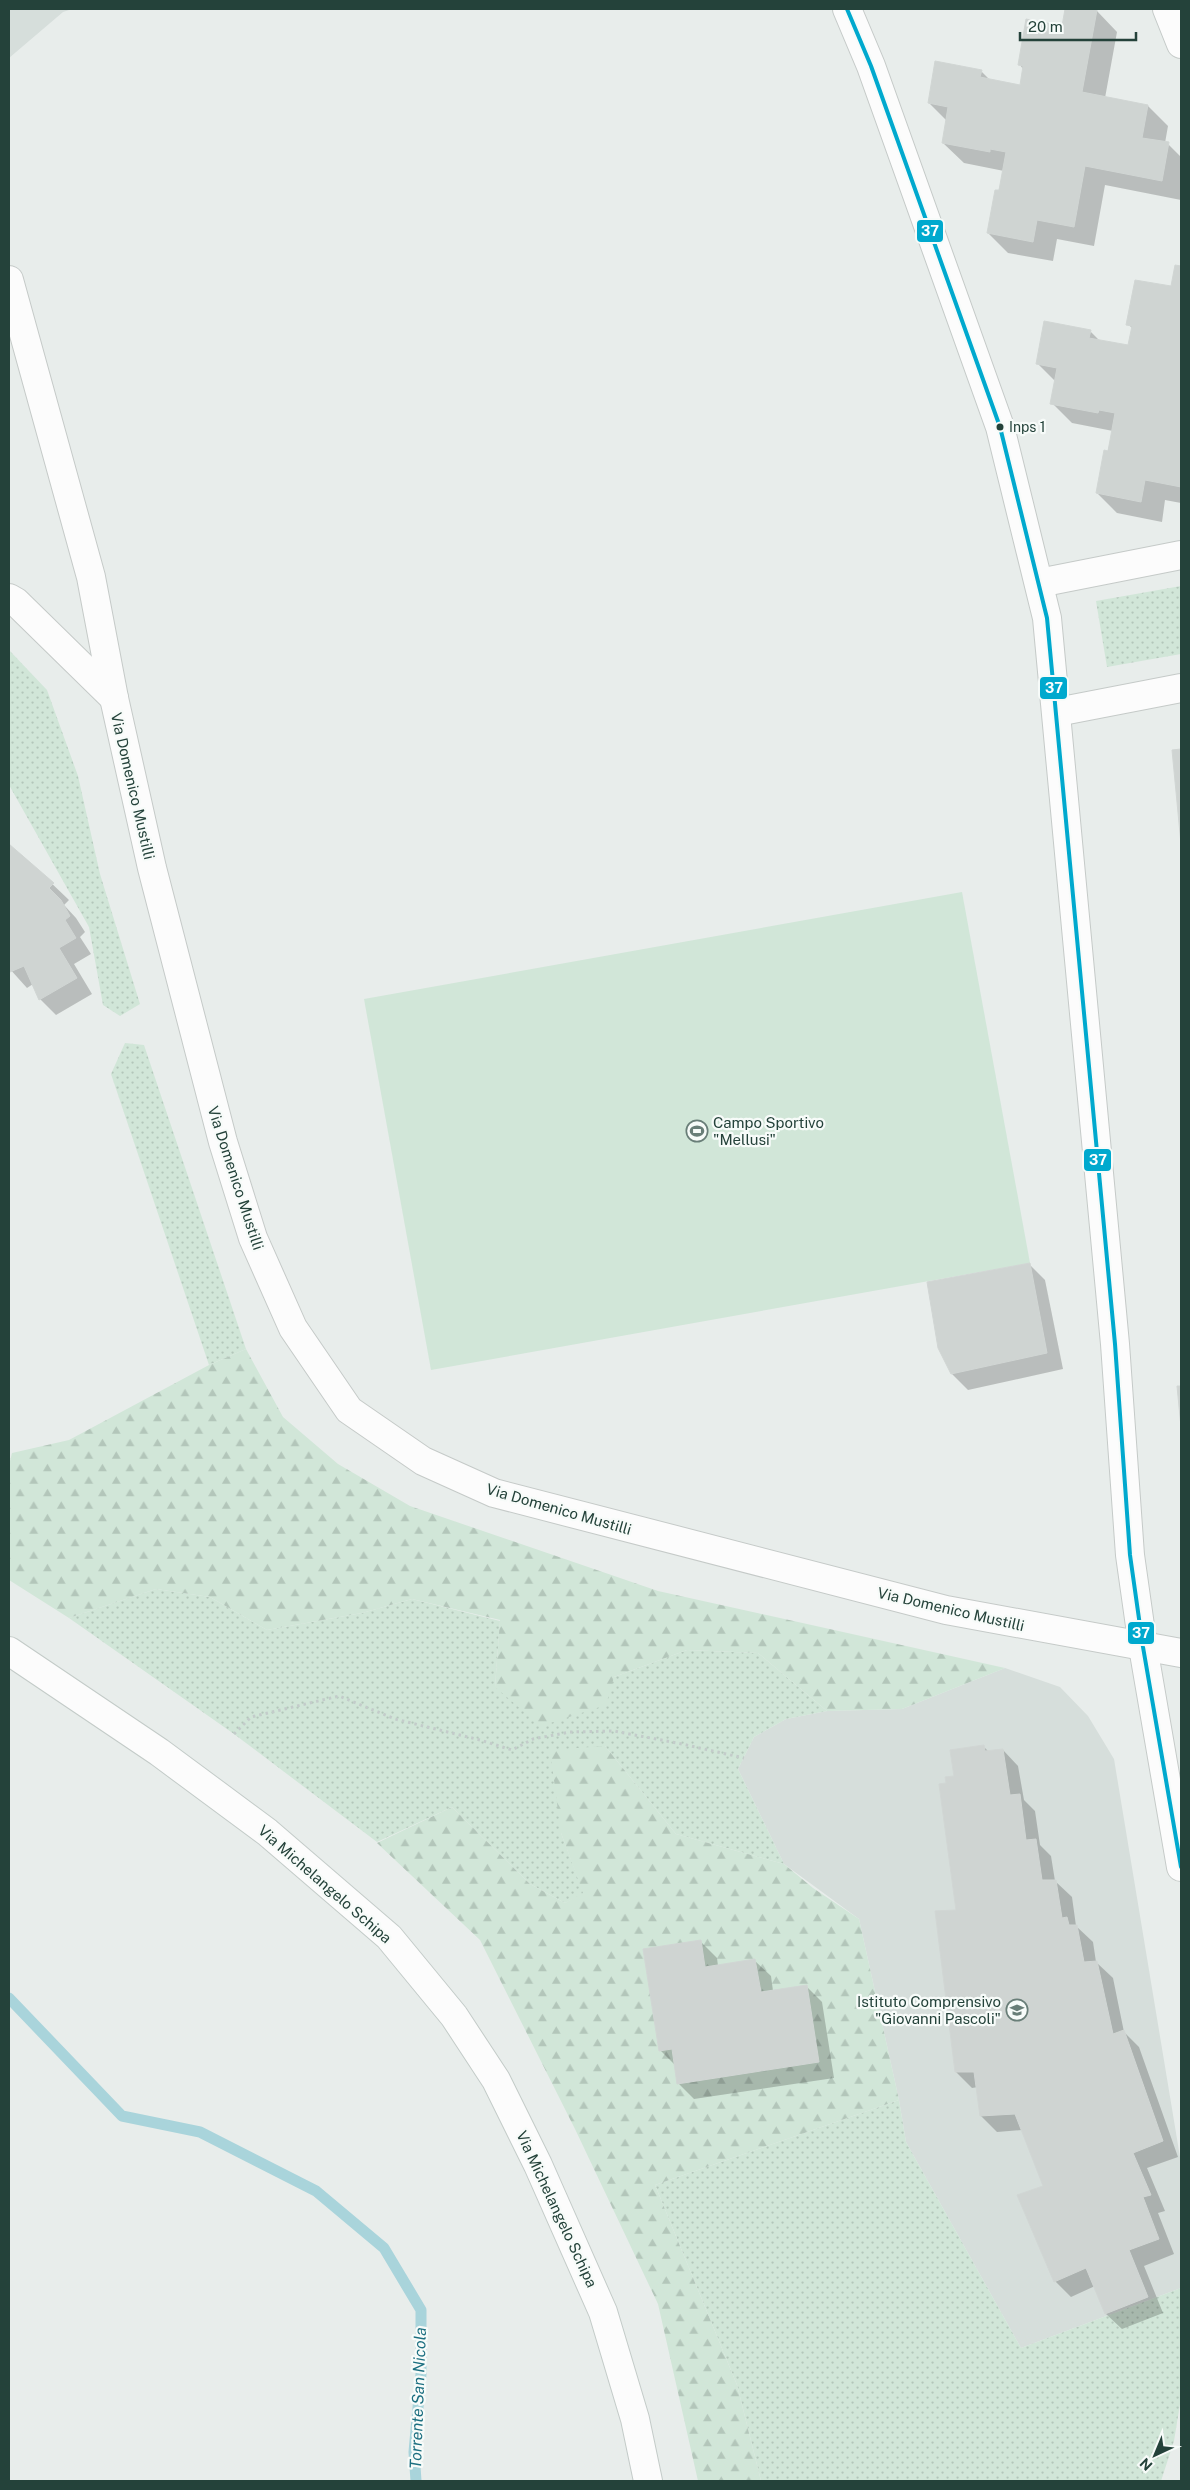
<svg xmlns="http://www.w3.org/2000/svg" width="1190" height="2490" font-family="'Public Sans',sans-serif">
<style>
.built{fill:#d6dedb}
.green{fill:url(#green-dots)}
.forest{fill:url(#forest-firs)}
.pitch{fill:#d1e6d8}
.shadow{fill:#0003}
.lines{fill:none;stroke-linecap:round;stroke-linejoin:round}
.stream{stroke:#a9d4db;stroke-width:11}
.building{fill:#cfd4d2;stroke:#d1d6d4}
.minor-casing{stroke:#c5cac8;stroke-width:30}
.secondary-casing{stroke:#c3cbc8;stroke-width:30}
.path{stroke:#c3ccca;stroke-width:3;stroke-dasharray:2.5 4;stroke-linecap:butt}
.minor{stroke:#fcfcfc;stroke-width:28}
.secondary{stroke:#fcfcfc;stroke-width:28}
.bus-1-casing{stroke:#f7fbf9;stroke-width:8}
.bus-1{stroke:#00a9ce;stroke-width:4}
.bus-dot{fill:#24423a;stroke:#f7fbf9;stroke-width:2}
.labels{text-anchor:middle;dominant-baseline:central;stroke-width:4.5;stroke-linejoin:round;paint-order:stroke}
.bus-label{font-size:14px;fill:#24423a;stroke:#f7fbf9;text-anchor:start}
.street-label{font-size:15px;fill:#24423a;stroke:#f7fbf9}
.poi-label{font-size:15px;fill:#24423a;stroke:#f7fbf9;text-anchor:start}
.water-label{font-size:16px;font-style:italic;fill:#1c6f80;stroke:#f7fbf9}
.line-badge{stroke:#f7fbf9;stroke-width:2}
.badge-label{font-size:14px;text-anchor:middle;font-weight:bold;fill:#fff}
</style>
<defs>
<pattern id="green-dots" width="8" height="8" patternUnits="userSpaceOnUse" patternTransform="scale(1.25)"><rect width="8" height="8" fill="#d1e6d8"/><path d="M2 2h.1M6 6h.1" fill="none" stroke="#b3c6ba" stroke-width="1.8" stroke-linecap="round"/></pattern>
<pattern id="forest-firs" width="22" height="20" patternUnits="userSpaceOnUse" patternTransform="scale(1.25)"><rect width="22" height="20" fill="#d1e6d8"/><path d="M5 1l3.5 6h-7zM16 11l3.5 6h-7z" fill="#b3c6ba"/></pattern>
</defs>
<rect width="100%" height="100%" fill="#e8edeb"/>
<g class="built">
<polygon points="9,9 72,9 63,12 9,58"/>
<polygon points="1005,1668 1060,1687 1088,1716 1114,1759 1181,2163 1181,2288 1021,2348 906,2142 899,2100 859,1919 784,1864 738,1769 754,1737 786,1719 827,1711 902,1709"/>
</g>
<g class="green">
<polygon points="1181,586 1181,654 1107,667 1096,601"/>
<polygon points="9,650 47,690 78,776 100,874 140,1004 120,1016 103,1005 89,927 9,785"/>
<polygon points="125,1043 144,1045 246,1349 209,1365 111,1074"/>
<polygon points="156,1589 210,1597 267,1630 362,1613 412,1599 500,1621 495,1687 614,1677 687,1650 758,1653 827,1711 786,1719 754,1737 738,1769 784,1864 676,1834 605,1746 561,1833 584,1894 565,1903 530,1884 452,1807 377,1842 234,1734 69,1618"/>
<polygon points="899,2100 906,2142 1021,2348 1181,2288 1181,2398 1174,2441 1161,2481 761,2481 737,2385 655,2185"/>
</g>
<g class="forest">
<polygon points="246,1349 283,1417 338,1464 410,1506 658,1591 1005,1668 902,1709 827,1711 758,1653 687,1650 614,1677 606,1705 541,1726 495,1687 500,1620 412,1599 362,1613 267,1630 210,1597 156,1589 69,1618 9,1580 9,1465 12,1453 69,1440 209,1365"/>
<polygon points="605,1746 676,1834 784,1864 813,1888 859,1919 899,2100 655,2185 737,2385 761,2481 698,2481 658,2304 575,2129 480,1940 377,1843 452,1807 530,1884 565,1903 583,1893 561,1833 550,1750"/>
</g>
<polygon class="pitch" points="962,892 1030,1263 431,1370 364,999"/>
<g class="shadow">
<polygon points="1067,9 1097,11 1117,32 1105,98 1148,106 1168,126 1165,143 1168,144 1181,157 1181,200 1105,185 1094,246 1057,239 1053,261 1008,253 988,233 1004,171 964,163 943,143 947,121 929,103 981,71 991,81 1021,87 1024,70 1019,64 1063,27"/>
<polygon points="1176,266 1181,267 1181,503 1165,500 1162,522 1117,513 1097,493 1113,431 1072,423 1052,403 1056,382 1037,363 1090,331 1101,342 1129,347 1133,329 1128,324 1172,288"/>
<polygon points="1181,750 1181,831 1173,751"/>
<polygon points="9,846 24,857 69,900 64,905 76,918 85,932 80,937 91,954 74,964 92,994 56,1015 40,999 33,984 27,988 9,968"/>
<polygon points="1029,1264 1045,1280 1063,1369 968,1390 952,1374"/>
<polygon points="983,1746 989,1752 1003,1750 1018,1766 1024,1800 1035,1811 1040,1845 1051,1856 1055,1881 1072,1897 1076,1926 1093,1942 1096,1962 1113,1978 1124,2032 1139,2047 1178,2157 1147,2168 1165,2211 1158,2213 1174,2254 1144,2266 1163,2313 1122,2329 1106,2314 1095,2286 1071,2297 1055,2281 1044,2187 1022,2130 997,2132 981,2116 978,2087 972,2088 956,2072 957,1911 948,1784"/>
<polygon points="701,1942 717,1958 718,1966 755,1961 771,1976 773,1991 806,1986 822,2002 834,2078 694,2099 678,2083 676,2066 660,2050"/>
</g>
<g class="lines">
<polyline class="stream" points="9,1998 122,2116 200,2132 316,2191 384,2248 421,2310 421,2374 414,2452 416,2481"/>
</g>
<g class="building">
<polygon points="1065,9 1097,10 1082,92 1148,105 1142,138 1169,142 1162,181 1085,166 1074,227 1037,220 1033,242 987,233 995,190 999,190 1006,152 990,149 990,152 942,143 948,107 928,103 935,61 982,70 980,77 1020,85 1023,66 1018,65 1026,19 1062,26"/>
<polygon points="1175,265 1181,266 1181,487 1145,480 1141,502 1096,493 1104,450 1108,451 1115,413 1099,410 1098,413 1050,404 1057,368 1036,364 1044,321 1091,330 1089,338 1128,345 1132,326 1126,325 1135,280 1171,286"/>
<polygon points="1181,749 1181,844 1172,750"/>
<polygon points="9,844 54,883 49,888 61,900 70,916 65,920 76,938 59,948 77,978 39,1000 24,966 10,972 9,970"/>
<polygon points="1030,1263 1047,1353 951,1374 938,1348 927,1282"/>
<polygon points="1177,1386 1181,1386 1181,1427"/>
<polygon points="984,1745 985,1751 1003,1749 1010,1795 1020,1794 1026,1840 1036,1839 1042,1880 1056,1880 1062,1918 1067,1917 1069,1925 1077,1925 1084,1962 1097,1961 1113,2034 1124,2030 1163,2141 1133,2153 1151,2195 1143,2197 1159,2239 1129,2250 1148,2297 1105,2314 1086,2268 1054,2282 1017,2195 1043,2186 1015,2114 980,2116 974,2072 955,2072 935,1911 956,1910 939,1784 946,1783 945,1777 954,1776 950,1750"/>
<polygon points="701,1940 705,1967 755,1959 761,1992 807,1985 819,2062 677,2084 672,2049 659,2051 643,1949"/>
</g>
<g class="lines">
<g class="minor-casing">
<g id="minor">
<polyline points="847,9 871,66 1000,427 1047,618 1115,1344 1130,1555 1143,1647 1181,1867"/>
<polyline points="1167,9 1181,44"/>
<polyline points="9,280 91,577 114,698 152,868 223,1142 253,1238 293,1328 349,1410 423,1461 494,1493 946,1610 1181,1653"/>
<polyline points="1039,583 1181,555"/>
<polyline points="9,598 16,602 114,698"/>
<polyline points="1057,712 1181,688"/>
</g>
</g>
<g class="secondary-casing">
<polyline id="secondary" points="9,1651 159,1752 267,1832 389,1937 454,2016 496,2080 538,2165 603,2312 635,2419 648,2481"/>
</g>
<polyline class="path" points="234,1734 251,1717 339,1696 395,1719 480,1740 512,1750 533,1739 570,1732 614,1731 682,1744 744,1758"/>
<use href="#minor" class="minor"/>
<use href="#secondary" class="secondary"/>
<g class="bus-1-casing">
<polyline id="bus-1" points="847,9 871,66 1000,427 1047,618 1115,1344 1130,1555 1143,1647 1181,1867"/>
</g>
<use href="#bus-1" class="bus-1"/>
</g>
<defs>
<g id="stadium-ring" transform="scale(1.125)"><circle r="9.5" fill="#f7fbf9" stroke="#697e78" stroke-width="1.5"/><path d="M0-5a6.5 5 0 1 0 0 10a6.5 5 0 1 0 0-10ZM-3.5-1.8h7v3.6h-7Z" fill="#697e78"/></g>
<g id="school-ring" transform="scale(1.125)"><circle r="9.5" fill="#f7fbf9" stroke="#697e78" stroke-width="1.5"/><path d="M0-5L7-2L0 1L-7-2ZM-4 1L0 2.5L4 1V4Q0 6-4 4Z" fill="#697e78"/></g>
</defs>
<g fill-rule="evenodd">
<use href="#stadium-ring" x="697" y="1131"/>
<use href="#school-ring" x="1017" y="2010"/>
</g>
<circle class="bus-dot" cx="1000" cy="427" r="4.5"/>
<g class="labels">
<g class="bus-label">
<text x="1009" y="427">Inps 1</text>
</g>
<g class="street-label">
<text transform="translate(133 786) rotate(77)">Via Domenico Mustilli</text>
<text transform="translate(236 1178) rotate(72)">Via Domenico Mustilli</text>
<text transform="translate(559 1509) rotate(16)">Via Domenico Mustilli</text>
<text transform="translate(951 1609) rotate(13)">Via Domenico Mustilli</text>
<text transform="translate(325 1884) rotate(41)">Via Michelangelo Schipa</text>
<text transform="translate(557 2209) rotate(65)">Via Michelangelo Schipa</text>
</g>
<g class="poi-label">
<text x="713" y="1122">Campo Sportivo<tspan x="713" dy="17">"Mellusi"</tspan></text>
<text x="1001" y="2001" text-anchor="end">Istituto Comprensivo<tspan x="1001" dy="17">"Giovanni Pascoli"</tspan></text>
</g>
<g class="water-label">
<text transform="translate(418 2398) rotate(-88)">Torrente San Nicola</text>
</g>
</g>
<g class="line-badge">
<rect x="916" y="219" width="28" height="24" rx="5" fill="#00a9ce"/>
<rect x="1039" y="676" width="29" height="24" rx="5" fill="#00a9ce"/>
<rect x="1083" y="1148" width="29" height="24" rx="5" fill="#00a9ce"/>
<rect x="1127" y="1621" width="28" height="24" rx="5" fill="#00a9ce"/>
</g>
<g class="badge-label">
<text x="930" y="236">37</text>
<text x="1054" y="693">37</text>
<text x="1098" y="1165">37</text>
<text x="1141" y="1638">37</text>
</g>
<rect width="1190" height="2490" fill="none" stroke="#24423a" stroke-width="20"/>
<g transform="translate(1155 2455) rotate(224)" stroke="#f7fbf9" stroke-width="4" paint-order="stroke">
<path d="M0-4L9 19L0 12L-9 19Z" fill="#24423a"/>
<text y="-8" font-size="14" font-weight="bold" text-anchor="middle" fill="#24423a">N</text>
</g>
<path d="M1020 32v8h116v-8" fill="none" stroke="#24423a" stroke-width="2.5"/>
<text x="1028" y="32" font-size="15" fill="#24423a" stroke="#f7fbf9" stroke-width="4" paint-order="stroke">20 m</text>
</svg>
